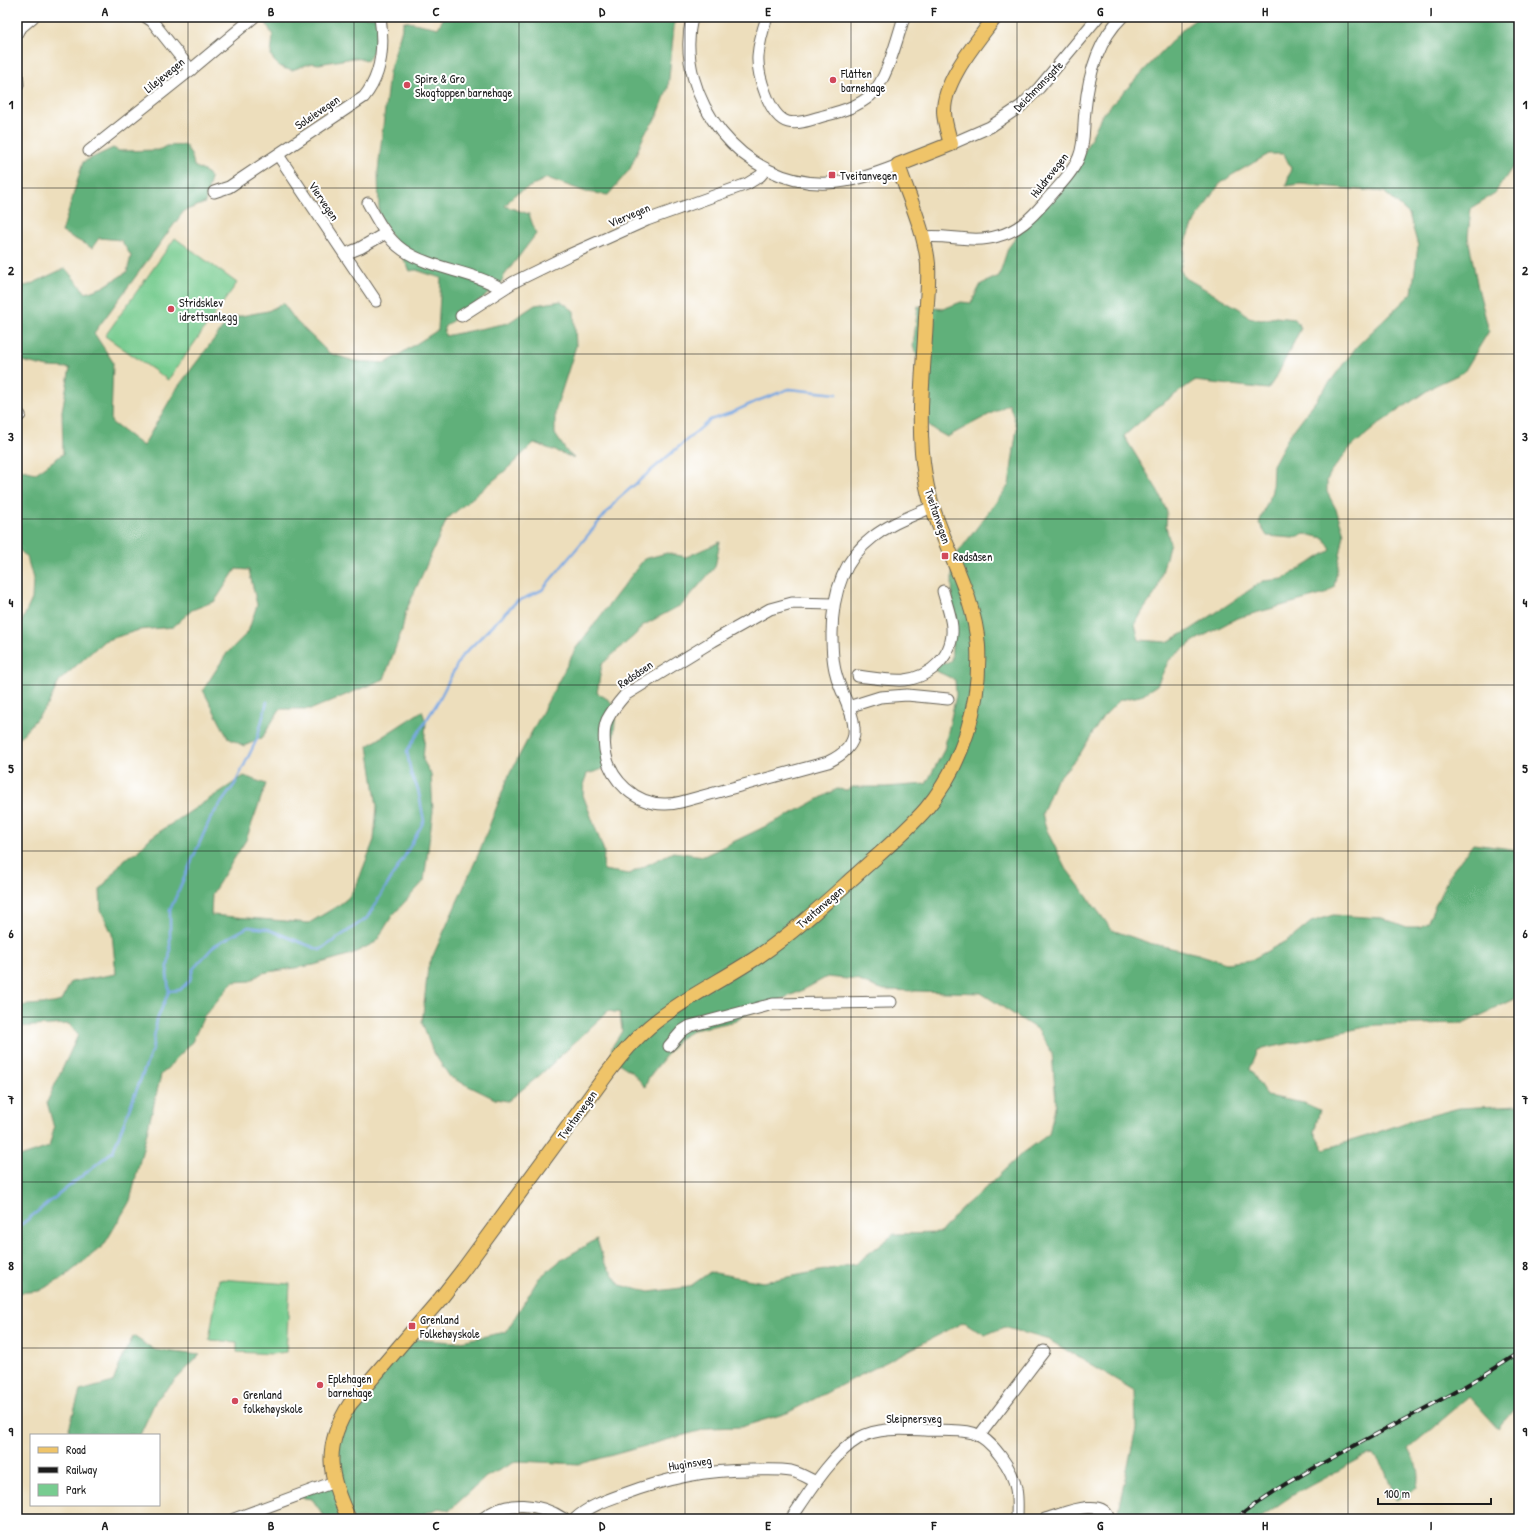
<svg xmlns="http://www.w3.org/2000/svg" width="1536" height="1536" font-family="'Patrick Hand',sans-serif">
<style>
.green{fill:#77cc90;stroke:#4a7456}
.forest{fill:#61b07a;stroke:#3e664b;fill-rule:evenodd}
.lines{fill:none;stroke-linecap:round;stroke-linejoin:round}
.stream{stroke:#78a7e2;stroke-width:2.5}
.minor-casing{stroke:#656054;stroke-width:13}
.major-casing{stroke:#656054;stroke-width:16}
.minor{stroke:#fff;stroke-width:11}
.major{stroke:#efc469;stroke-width:14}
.rail-casing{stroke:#1c1c1c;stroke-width:4}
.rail{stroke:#fff;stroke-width:2.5;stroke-dasharray:8;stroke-linecap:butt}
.grid{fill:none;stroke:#1c1c1c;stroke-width:1;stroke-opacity:0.55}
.poi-dot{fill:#d1495b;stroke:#fff;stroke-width:1.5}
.labels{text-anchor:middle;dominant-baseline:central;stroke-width:4;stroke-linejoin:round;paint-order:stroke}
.poi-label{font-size:12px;fill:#1c1c1c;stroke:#fff;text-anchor:start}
.street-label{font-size:12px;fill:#1c1c1c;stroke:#fff}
.neatline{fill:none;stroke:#1c1c1c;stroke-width:1.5}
.grid-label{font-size:13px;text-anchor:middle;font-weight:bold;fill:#1c1c1c}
</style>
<rect width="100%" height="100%" fill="#fff"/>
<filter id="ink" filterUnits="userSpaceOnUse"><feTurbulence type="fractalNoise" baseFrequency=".025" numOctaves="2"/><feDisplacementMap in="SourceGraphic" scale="8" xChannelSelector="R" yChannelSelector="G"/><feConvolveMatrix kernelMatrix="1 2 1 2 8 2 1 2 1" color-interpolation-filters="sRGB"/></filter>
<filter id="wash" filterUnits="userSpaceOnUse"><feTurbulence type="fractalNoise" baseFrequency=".012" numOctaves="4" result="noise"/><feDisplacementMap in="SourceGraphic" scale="16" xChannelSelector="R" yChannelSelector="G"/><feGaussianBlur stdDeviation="0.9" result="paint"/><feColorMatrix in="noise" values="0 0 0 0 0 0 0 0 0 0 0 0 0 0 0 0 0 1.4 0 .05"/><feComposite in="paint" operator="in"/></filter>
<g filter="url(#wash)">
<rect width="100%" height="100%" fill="#eddebc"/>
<g class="green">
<polygon points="175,238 237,283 168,380 105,336"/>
<polygon points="219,1279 290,1284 286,1352 272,1354 237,1352 237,1342 209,1340"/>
</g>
<g class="forest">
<polygon points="263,17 379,17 381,44 371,54 368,60 353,58 319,64 312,63 292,70 286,69 279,66 274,61 271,55 273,36"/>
<path d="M444,17H675L668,88L657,117L645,133L630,169L608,195L586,192L547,178L514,195L505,206L529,214L536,234L504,276L500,285L444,327L445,336L508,323L535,305L561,301L574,311L576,346L555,412V434L567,452L574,458L534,443L506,470L447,519L406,611L402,630L384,679L312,709H280L262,738L244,746L228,738L203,690L227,653L248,632L257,605L249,570L236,569L215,601L192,610L173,627L139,630L104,641L59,681L48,705L17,741V632L32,599L33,579L27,557L17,548V469L36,473L63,454L62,411L70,368L48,367L17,360V287L29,285L65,268L86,293L103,287L127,272L131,256L121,240L99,238L92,248L62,232L83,162L113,148L119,151L159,150L166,146L185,145C190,152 193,157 194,166L206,172L211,178L205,203L184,211L94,333L113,362L111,422L143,446L177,388L230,318L268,311L283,303L296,321L329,353L354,361L386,363L438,330L441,278L416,270L410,271L379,214L378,171L389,73L404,21L438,28Z"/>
<path d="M1199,17H1519V163L1514,165L1495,193L1471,208L1468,237L1478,288L1489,331L1464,372L1434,386L1380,423L1350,448L1331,472L1327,480V492L1336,509L1344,534L1334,587L1325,594L1237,618L1194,641L1169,660L1157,685L1140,696L1120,700L1102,718L1080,754L1055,782L1042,814L1047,831L1065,867L1112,930L1149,943L1198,954L1226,963L1251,960L1293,937L1311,922L1333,915L1382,918L1407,927H1420L1427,923L1450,874L1473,844L1519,850V997L1465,1023L1375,1025L1258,1050L1250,1069L1267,1096L1304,1103L1320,1110L1314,1132L1324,1149L1367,1136L1410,1121L1459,1108L1519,1105V1403L1498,1429L1469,1397L1409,1448C1416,1461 1420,1473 1417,1487L1396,1500L1385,1470L1374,1454L1365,1456L1293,1495L1258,1519H1116L1136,1429L1135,1391L1049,1340L1004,1327L985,1335L964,1322L787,1413L741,1427L710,1428L580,1464L517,1461L486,1477L450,1510L439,1508L411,1519H326L312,1499L297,1497L335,1485L333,1452L347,1411L408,1339L456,1342L506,1332L539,1278L561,1260L597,1239L604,1262L620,1285L649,1292L689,1287L710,1272L763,1282L855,1264L894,1234L940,1233L961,1209L989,1185L1019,1156L1049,1134L1056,1102L1052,1053L1038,1030L981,993L884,990L857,980L827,977L801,991L745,1015L736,1021L694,1030L679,1039L649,1077L645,1087L632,1072L611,1058L612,1047L622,1031L620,1013L608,1011L539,1076L508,1101L495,1099L450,1077L433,1052L422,1023L428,967L478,855L509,775L576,648L644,559L667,553L686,557L720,542L715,567L683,604L642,626L636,634L602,664L597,693C606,698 613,701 616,711L612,755C608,770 600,770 587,774L584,782L583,795L604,851L603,870L629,874L673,852L704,856L795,812L837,789L847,790L852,787H886L926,784L944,750L956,695L955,680L930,668L951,661L953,632L952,574L957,554L1009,485L1017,427L1009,404L947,437L929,427L926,407L928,384L913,346L918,306L943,309L961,302L971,303L981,284L999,276L1008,248L1044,200L1075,171L1102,115L1185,27ZM1269,154H1284L1291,168L1286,186L1300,184L1384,192L1409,214L1418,246L1412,293L1357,346L1289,436L1273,465L1272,491L1259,523L1267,536L1293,538L1305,534L1324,538L1331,550L1283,579L1263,581L1190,630L1167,642L1139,640L1135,625L1142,612L1157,591L1170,543L1166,526L1167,512L1158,491L1124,436L1155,409L1194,381L1268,389L1278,374L1301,328L1295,319L1276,317L1261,320L1249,317L1240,309L1217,296L1184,277L1180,269L1187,239L1195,221L1213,193L1220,184L1232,175Z"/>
<polygon points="422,711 426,722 423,760 431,774 433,811 424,881 392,916 376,942 352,954 314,965 262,973 250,981 233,982 204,1016 192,1042 161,1075 130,1201 104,1245 63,1278 39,1291 17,1293 17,1158 49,1147 54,1128 47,1102 78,1035 69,1024 17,1027 17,1006 54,1003 61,1001 71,982 116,974 112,934 101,910 100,890 124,859 136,853 150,838 244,776 266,784 246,840 212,894 211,915 309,923 339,905 348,898 357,884 374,840 377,806 368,746"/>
<polygon points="133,1336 155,1350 200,1355 156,1400 140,1435 67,1435 80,1391 113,1382 123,1356"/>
</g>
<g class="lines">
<g class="stream">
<polyline points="169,991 180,990 190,980 193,969 215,945 248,927 267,929 320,950 367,918 403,859 424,821 418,789 411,774 407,751 439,700 461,657 516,602 542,590 618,499 710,420 731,413 757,401 789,389 837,394"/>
<polyline points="17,1228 113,1151 152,1050 157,1020 169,991 167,974 170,952 170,910 211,817 235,784 257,739 267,702"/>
</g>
</g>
</g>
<g filter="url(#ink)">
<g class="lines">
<g class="minor-casing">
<g id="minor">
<polyline points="146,17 152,21 191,70"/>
<path d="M692,17C673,98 744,187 828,183C852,182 875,174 898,165"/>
<path d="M767,17C763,29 759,43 758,56C757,73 769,117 788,122C800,125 815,118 827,115C842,111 859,106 871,95C887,80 897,39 904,17"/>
<polyline points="17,33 19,29 33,17"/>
<polyline points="17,72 18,85"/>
<polyline points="951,144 990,127 1021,106 1039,88 1098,17"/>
<polyline points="89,151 187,73 254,17"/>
<polyline points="278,155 376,301"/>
<path d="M214,192L229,187L364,97C382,75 384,44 380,17"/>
<path d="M368,203C377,220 387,239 403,250C432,270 471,270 502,289"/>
<path d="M923,237C948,234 973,244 998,236C1018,231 1031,218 1044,203C1056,189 1072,174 1079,157C1085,143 1083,126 1085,111C1088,78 1097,41 1122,17"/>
<polyline points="345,254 360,248 386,233"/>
<polyline points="461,316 514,282 569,255 647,220 747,184 760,176 766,169"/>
<polyline points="17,417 20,415"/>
<path d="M833,604L792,603L770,609L713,641L625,695C618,703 612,710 607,720C603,729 604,741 605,750C609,780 636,805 666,804C671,804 677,803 681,802L828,762C841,756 856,745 854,728C853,709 840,692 836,674C832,661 832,647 832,634C832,597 841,561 873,537C891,523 912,516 932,507"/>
<path d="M858,676C873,678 889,681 904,680C931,677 954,655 952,627C951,615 946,603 943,591"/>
<polyline points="848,707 880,697 907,695 948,699"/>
<polyline points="669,1046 682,1031 690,1026 773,1004 891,1002"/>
<polyline points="979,1436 1044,1351"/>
<polyline points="234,1519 334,1482"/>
<path d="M482,1519C506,1499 540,1503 564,1519"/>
<path d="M575,1519C589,1506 607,1500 624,1494C667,1478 705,1470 752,1470C765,1470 778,1469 791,1471C800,1473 808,1478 816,1482"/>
<path d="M791,1519C808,1494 833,1453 859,1438C878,1427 903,1429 924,1430C940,1431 958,1429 973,1433C992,1439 1013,1470 1016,1489C1018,1499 1017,1509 1017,1519"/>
<path d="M1045,1519C1060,1515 1103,1495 1109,1519"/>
</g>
</g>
<g class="major-casing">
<path id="major" d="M349,1519C328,1476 323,1446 350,1404L441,1298L463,1270L609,1071C621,1055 634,1040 649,1027C682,999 723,980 759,956C794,932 824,904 855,876C879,854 905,833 926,809C963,765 981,703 978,646C974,585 934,535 925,476C916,424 924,370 926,318C927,300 929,282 928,264C925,231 908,196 898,165L951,144C948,133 944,122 944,111C944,79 977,42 995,17"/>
</g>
<use href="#minor" class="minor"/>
<use href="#major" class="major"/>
<g class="rail-casing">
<path id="rail" d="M1236,1519C1272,1490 1312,1469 1352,1447C1409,1417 1466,1388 1519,1353"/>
</g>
<use href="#rail" class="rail"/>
</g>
</g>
<path class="grid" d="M188,17V1519M354,17V1519M519,17V1519M685,17V1519M851,17V1519M1017,17V1519M1182,17V1519M1348,17V1519M17,188H1519M17,354H1519M17,519H1519M17,685H1519M17,851H1519M17,1017H1519M17,1182H1519M17,1348H1519"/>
<g class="poi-dot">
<circle cx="833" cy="80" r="4"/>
<circle cx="407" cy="85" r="4"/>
<rect x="828" y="171" width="8" height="8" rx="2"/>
<circle cx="171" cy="309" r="4"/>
<rect x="941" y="552" width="8" height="8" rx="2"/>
<rect x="408" y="1322" width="8" height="8" rx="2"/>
<circle cx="320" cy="1385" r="4"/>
<circle cx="235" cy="1401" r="4"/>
</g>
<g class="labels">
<g class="poi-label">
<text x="841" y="73">Flåtten<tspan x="841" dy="14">barnehage</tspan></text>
<text x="415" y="78">Spire &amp; Gro<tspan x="415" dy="14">Skogtoppen barnehage</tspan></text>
<text x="840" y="175">Tveitanvegen</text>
<text x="179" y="302">Stridsklev<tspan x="179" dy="14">idrettsanlegg</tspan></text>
<text x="953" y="556">Rødsåsen</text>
<text x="420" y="1319">Grenland<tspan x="420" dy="14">Folkehøyskole</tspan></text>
<text x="328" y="1378">Eplehagen<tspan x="328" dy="14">barnehage</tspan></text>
<text x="243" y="1394">Grenland<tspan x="243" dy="14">folkehøyskole</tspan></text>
</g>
<g class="street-label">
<text transform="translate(164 75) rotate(-39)">Lilejevegen</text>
<text transform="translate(1038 86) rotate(-46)">Deichmansgate</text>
<text transform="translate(317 112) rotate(-34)">Soleievegen</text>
<text transform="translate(1049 175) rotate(-52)">Huldrevegen</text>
<text transform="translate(324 201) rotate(56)">Viervegen</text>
<text transform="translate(629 215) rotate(-23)">Viervegen</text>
<text transform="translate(938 516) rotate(71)">Tveitanvegen</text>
<text transform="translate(635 674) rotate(-34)">Rødsåsen</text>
<text transform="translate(820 907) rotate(-41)">Tveitanvegen</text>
<text transform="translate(577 1115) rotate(-54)">Tveitanvegen</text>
<text x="914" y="1418">Sleipnersveg</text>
<text transform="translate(690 1463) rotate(-9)">Huginsveg</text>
</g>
</g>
<rect width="1536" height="1536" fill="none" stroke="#fff" stroke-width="44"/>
<rect x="30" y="1434" width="130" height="72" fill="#ffffff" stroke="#a4a4a4"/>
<rect x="38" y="1447" width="20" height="6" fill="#efc469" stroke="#a4a4a4"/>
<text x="66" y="1454" font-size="12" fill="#1c1c1c">Road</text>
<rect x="38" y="1467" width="20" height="6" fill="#1c1c1c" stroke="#a4a4a4"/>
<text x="66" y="1474" font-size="12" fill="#1c1c1c">Railway</text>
<rect x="38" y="1484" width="20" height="12" fill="#77cc90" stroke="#a4a4a4"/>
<text x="66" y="1494" font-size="12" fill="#1c1c1c">Park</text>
<path d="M1378 1498v6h113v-6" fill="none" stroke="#1c1c1c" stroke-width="2"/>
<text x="1384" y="1498" font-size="12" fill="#1c1c1c" stroke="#ffffff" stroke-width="3" paint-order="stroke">100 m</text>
<rect x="22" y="22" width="1492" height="1492" class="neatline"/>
<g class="grid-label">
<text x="105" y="16">A</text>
<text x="271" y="16">B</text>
<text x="436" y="16">C</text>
<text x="602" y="16">D</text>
<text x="768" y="16">E</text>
<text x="934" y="16">F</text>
<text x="1100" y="16">G</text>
<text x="1265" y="16">H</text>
<text x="1431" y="16">I</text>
<text x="11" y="109">1</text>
<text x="1525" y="109">1</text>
<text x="11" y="275">2</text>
<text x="1525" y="275">2</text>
<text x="11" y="441">3</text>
<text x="1525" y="441">3</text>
<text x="11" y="607">4</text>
<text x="1525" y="607">4</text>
<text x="11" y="773">5</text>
<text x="1525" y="773">5</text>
<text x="11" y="938">6</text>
<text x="1525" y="938">6</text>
<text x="11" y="1104">7</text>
<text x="1525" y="1104">7</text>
<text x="11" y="1270">8</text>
<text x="1525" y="1270">8</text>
<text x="11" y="1436">9</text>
<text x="1525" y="1436">9</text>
<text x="105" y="1530">A</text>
<text x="271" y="1530">B</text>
<text x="436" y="1530">C</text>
<text x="602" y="1530">D</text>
<text x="768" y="1530">E</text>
<text x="934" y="1530">F</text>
<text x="1100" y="1530">G</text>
<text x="1265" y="1530">H</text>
<text x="1431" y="1530">I</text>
</g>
</svg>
